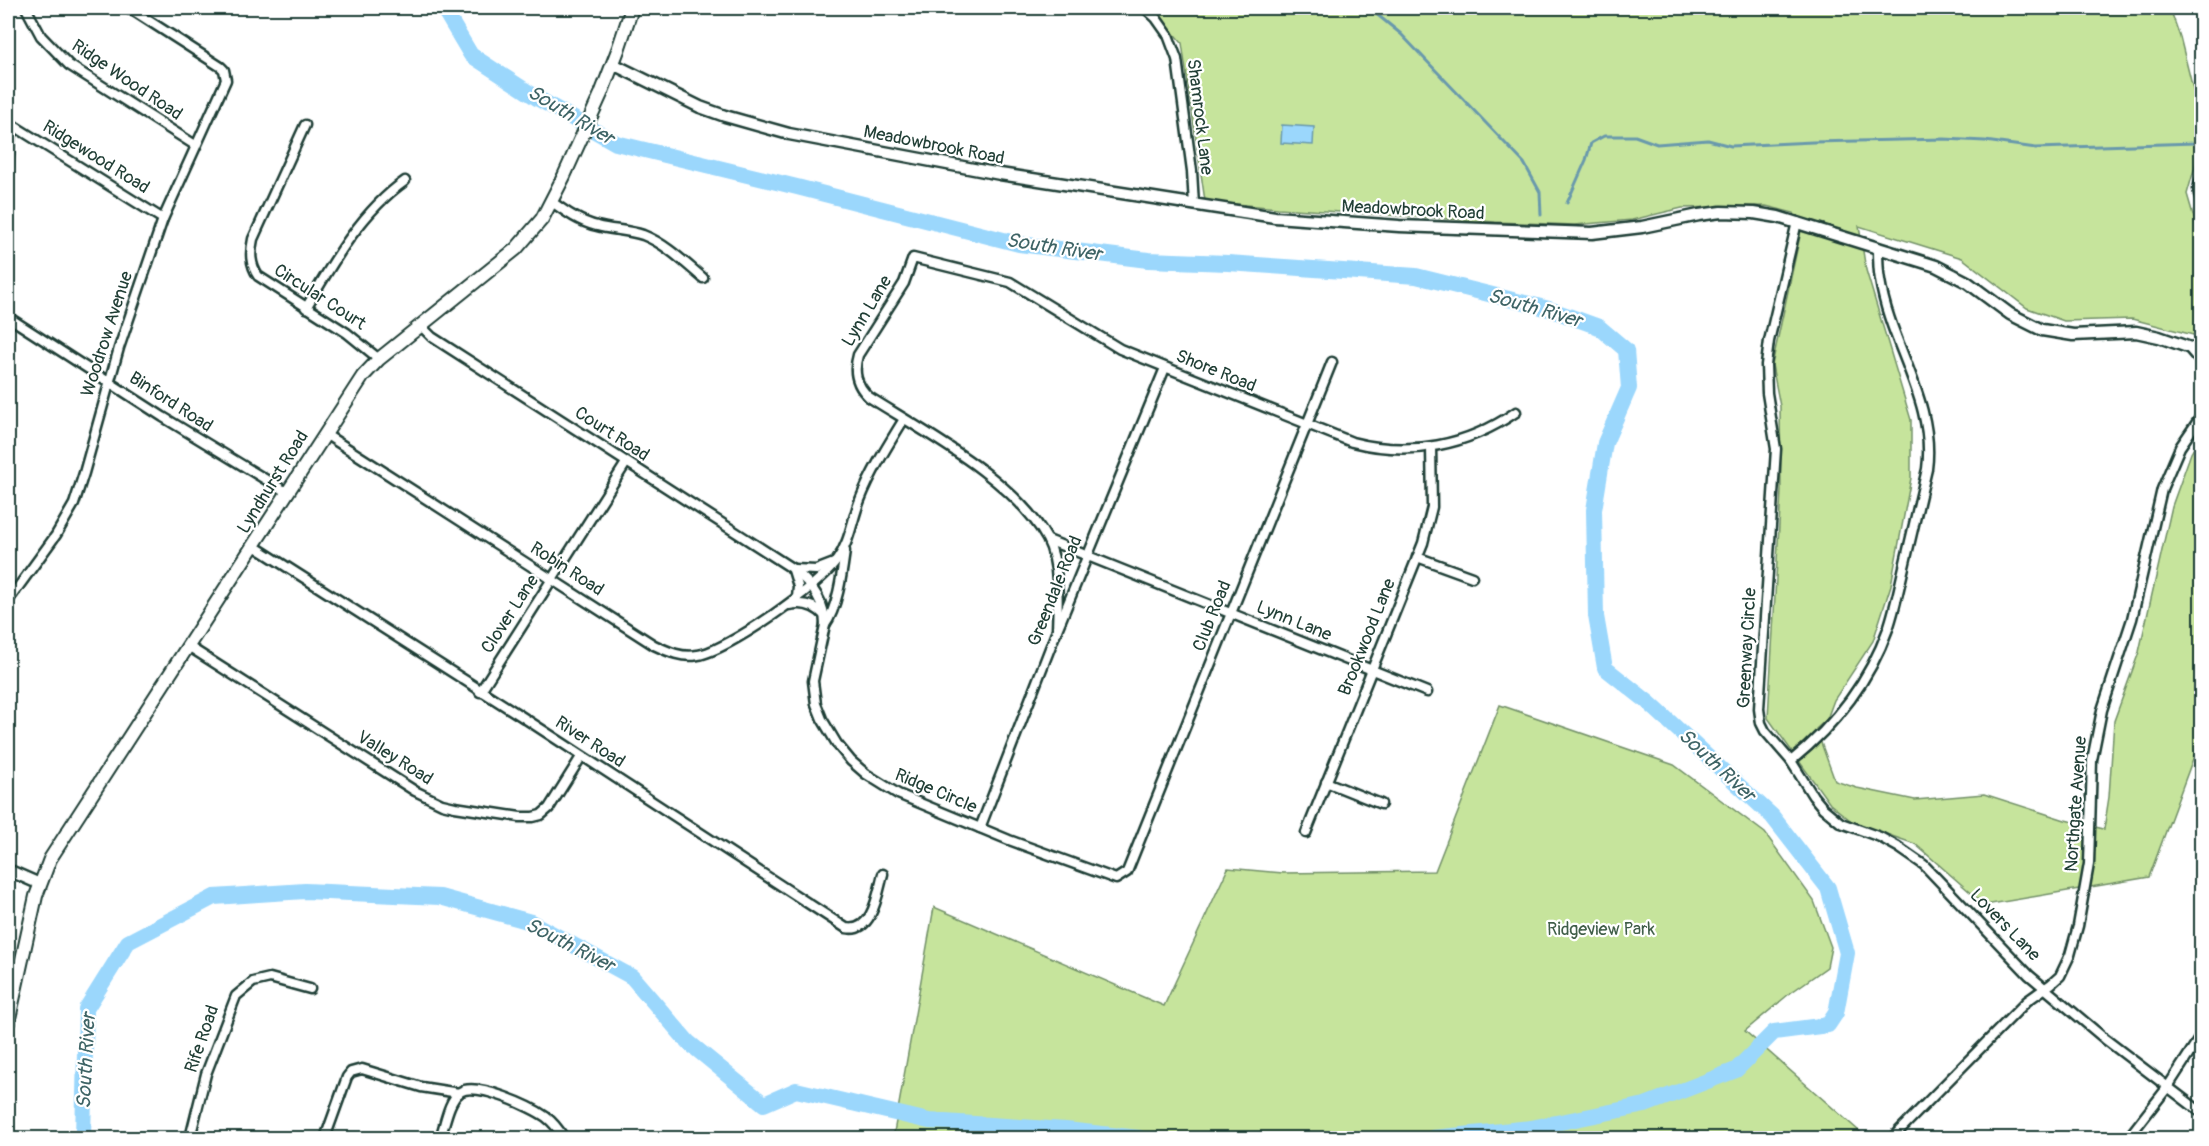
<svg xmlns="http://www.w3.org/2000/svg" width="2209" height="1146" font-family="Pangolin,sans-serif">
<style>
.green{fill:#c6e49c;stroke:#729068;stroke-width:1.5}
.water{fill:#9bd7fc;stroke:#6999ac;stroke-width:1.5}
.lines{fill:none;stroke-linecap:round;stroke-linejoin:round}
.stream{stroke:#6999ac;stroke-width:3}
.river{stroke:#9bd7fc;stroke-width:16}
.minor-casing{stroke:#1f3d34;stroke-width:13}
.tertiary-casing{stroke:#1f3d34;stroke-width:15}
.secondary-casing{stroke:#1f3d34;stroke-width:16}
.minor{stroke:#fff;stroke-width:8}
.tertiary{stroke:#fff;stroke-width:10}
.secondary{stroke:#fff;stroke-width:12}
.labels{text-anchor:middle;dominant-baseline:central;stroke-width:4.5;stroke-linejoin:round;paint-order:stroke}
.street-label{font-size:18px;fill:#1f3d34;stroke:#fff}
.park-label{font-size:18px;fill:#405e49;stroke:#fff}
.water-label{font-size:20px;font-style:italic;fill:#3e6466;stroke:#fff}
</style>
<rect width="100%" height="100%" fill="#fff"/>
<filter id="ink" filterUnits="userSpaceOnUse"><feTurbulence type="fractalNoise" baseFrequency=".0167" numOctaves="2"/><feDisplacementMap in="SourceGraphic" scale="12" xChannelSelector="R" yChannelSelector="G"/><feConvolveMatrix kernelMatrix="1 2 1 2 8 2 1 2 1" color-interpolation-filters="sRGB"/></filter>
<g filter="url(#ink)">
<g class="green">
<polygon points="1152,8 2170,8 2180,37 2201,121 2201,146 2187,194 2201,242 2201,337 2132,319 2064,321 2027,308 1962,258 1859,226 1866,270 1911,420 1911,478 1891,585 1873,641 1834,700 1827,719 1816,729 1835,781 1857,788 1915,800 1984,794 2065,820 2104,829 2109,797 2114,721 2139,652 2172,506 2191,453 2201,436 2201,737 2149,877 1985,905 1915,844 1854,823 1830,804 1768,718 1781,491 1780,406 1772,365 1800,236 1794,213 1766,206 1682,208 1632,220 1574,225 1495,222 1278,208 1205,201 1182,43"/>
<polygon points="1500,705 1674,765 1765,833 1814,901 1831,947 1827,967 1789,994 1745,1031 1867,1138 893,1138 934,907 1164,1006 1228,868 1283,873 1435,871"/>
</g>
<polygon class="water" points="1282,125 1314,127 1313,145 1281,143"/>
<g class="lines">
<g class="stream">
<polyline points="1369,8 1401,34 1524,163 1540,192 1541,215"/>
<polyline points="1567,203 1586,160 1591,143 1604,136 1635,136 1657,144 1708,140 1731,146 1813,142 1944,139 1985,141 2036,148 2196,143"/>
</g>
<g class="river">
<polyline points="443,8 471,55 537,98 616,143 797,187 1019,244 1148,260 1228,263 1416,276 1549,309 1599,327 1626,350 1629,388 1605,443 1594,510 1596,616 1605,668 1648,702 1772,816 1828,888 1847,953 1836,1013 1828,1025 1774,1032 1736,1070 1645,1105 1531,1128 1433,1138"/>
<polyline points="83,1138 86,1009 128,942 214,897 305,891 440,897 531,922 632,977 688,1042 764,1104 796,1090 929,1121 1066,1130 1139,1138"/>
</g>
<g class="minor-casing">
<g id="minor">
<polyline points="26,8 41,36 69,65 195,145"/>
<polyline points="1145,8 1156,18 1168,35 1177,59 1192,171 1194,205"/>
<polyline points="11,124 163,219"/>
<path d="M305,125L253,239C250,253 250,264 258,276L347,333L379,359"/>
<polyline points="8,167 11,124 8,121"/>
<polyline points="2202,176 2198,189 2202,207"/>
<path d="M552,202C566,212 580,222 597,226C612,230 628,230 643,235C666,244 684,262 703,278"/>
<polyline points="1797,222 1769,341 1766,365 1767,393 1776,449 1759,709 1761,723 1765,731 1791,761 1813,796 1823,808 1841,823 1880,837 1898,847 1924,865 2029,975 2105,1039 2202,1113"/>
<path d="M306,308C333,262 361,212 405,181"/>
<polyline points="8,317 163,417 288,493"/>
<path d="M420,325L432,337L793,569C811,583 825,602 825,625L813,681L816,704L822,719L837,744L851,761L866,774L898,794L1009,840L1116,879L1127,872L1332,362"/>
<path d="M325,434L654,645C669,652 682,658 698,655C727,651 821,585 837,560C850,542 852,520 860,500C871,472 888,445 904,419"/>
<polyline points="1048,540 1427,692"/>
<path d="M254,546L521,716L846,928C873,934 878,892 883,874"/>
<polyline points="1417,557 1472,577"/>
<polyline points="794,569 816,570 834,563"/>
<polyline points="793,570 798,586 797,598"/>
<polyline points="8,601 56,535 74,504 84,473 119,348 163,219 226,80 224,70 221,67 129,8"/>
<path d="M789,605C803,602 815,605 825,616"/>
<path d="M825,625C838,607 842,573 845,551"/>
<path d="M1057,630C1058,603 1060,563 1047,539C1015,480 926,433 869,397C856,385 853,372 858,355L904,283L913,258L1010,282L1120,349L1352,442C1410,457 1467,446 1516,412"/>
<polyline points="188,646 415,791 442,804 455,807 520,817 533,817 541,815 549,808 581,757"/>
<polyline points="480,692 626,463"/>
<path d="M1791,761C1834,726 1869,682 1888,629C1895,609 1899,588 1904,567C1912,534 1919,502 1927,469C1936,402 1890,345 1880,280C1878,269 1878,258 1878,247"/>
<polyline points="1326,782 1381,804"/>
<polyline points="980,828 1057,630 1165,368"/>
<polyline points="1306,833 1423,543 1432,507 1431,447"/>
<polyline points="190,1138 206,1074 236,996 253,982 270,978 310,989"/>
<polyline points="325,1138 347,1077 351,1072 362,1069 421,1087 459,1093"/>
<path d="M440,1138C445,1125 448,1101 460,1092C476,1081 532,1107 546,1117C554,1123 559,1130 564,1138"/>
<polyline points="1892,1138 2027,1001 2051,984 2060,976 2070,955 2078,926 2089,864 2092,760 2102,710 2132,619 2162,489 2180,447 2202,415"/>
<polyline points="2128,1138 2167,1088 2202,1034"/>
</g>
</g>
<g class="tertiary-casing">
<g id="tertiary">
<polyline points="613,64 700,107 725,116 789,134 1000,174 1275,217 1399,226 1592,233 1642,227 1699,215 1721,212 1754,213 1778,217 1936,266 1967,282 2010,314 2042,330 2073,335 2136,332 2159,337 2202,352"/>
<polyline points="2190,348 2202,362"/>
<polyline points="8,870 40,884"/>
</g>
</g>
<g class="secondary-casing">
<polyline id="secondary" points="8,1023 36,896 50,859 363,376 379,359 516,249 542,219 564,176 601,94 618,50 632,8"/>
</g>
<use href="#minor" class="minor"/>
<use href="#tertiary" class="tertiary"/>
<use href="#secondary" class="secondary"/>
</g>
</g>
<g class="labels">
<g class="street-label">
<text transform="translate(127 80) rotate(34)">Ridge Wood Road</text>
<text transform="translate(1200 117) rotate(83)">Shamrock Lane</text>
<text transform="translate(934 145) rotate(11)">Meadowbrook Road</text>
<text transform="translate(96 157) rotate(32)">Ridgewood Road</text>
<text transform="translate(1413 210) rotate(3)">Meadowbrook Road</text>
<text transform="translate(320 297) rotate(33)">Circular Court</text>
<text transform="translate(867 311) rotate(-59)">Lynn Lane</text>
<text transform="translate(107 334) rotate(-72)">Woodrow Avenue</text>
<text transform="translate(1216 371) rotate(22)">Shore Road</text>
<text transform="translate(171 402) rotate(33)">Binford Road</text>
<text transform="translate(612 434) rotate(33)">Court Road</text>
<text transform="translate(273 482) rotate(-58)">Lyndhurst Road</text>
<text transform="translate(567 569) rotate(33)">Robin Road</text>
<text transform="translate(1055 591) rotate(-68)">Greendale Road</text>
<text transform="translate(510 614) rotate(-57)">Clover Lane</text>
<text transform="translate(1212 616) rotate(-68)">Club Road</text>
<text transform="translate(1294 621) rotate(22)">Lynn Lane</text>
<text transform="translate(1367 637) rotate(-68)">Brookwood Lane</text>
<text transform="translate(1747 648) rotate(-87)">Greenway Circle</text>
<text transform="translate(590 742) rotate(33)">River Road</text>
<text transform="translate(395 758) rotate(32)">Valley Road</text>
<text transform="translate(936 791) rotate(23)">Ridge Circle</text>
<text transform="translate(2076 804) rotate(-86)">Northgate Avenue</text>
<text transform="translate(2005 925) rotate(46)">Lovers Lane</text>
<text transform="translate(202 1039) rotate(-71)">Rife Road</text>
</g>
<g class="park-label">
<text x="1601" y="929">Ridgeview Park</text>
</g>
<g class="water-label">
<text transform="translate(571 115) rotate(31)">South River</text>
<text transform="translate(1054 247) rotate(9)">South River</text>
<text transform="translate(1535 308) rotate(16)">South River</text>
<text transform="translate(1717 765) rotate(43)">South River</text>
<text transform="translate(570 945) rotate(27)">South River</text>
<text transform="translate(86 1061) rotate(-87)">South River</text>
</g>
</g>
<rect width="2209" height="1146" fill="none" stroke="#fff" stroke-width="30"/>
<rect x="15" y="15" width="2179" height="1116" fill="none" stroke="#1f3d34" stroke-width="2" filter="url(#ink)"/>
</svg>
